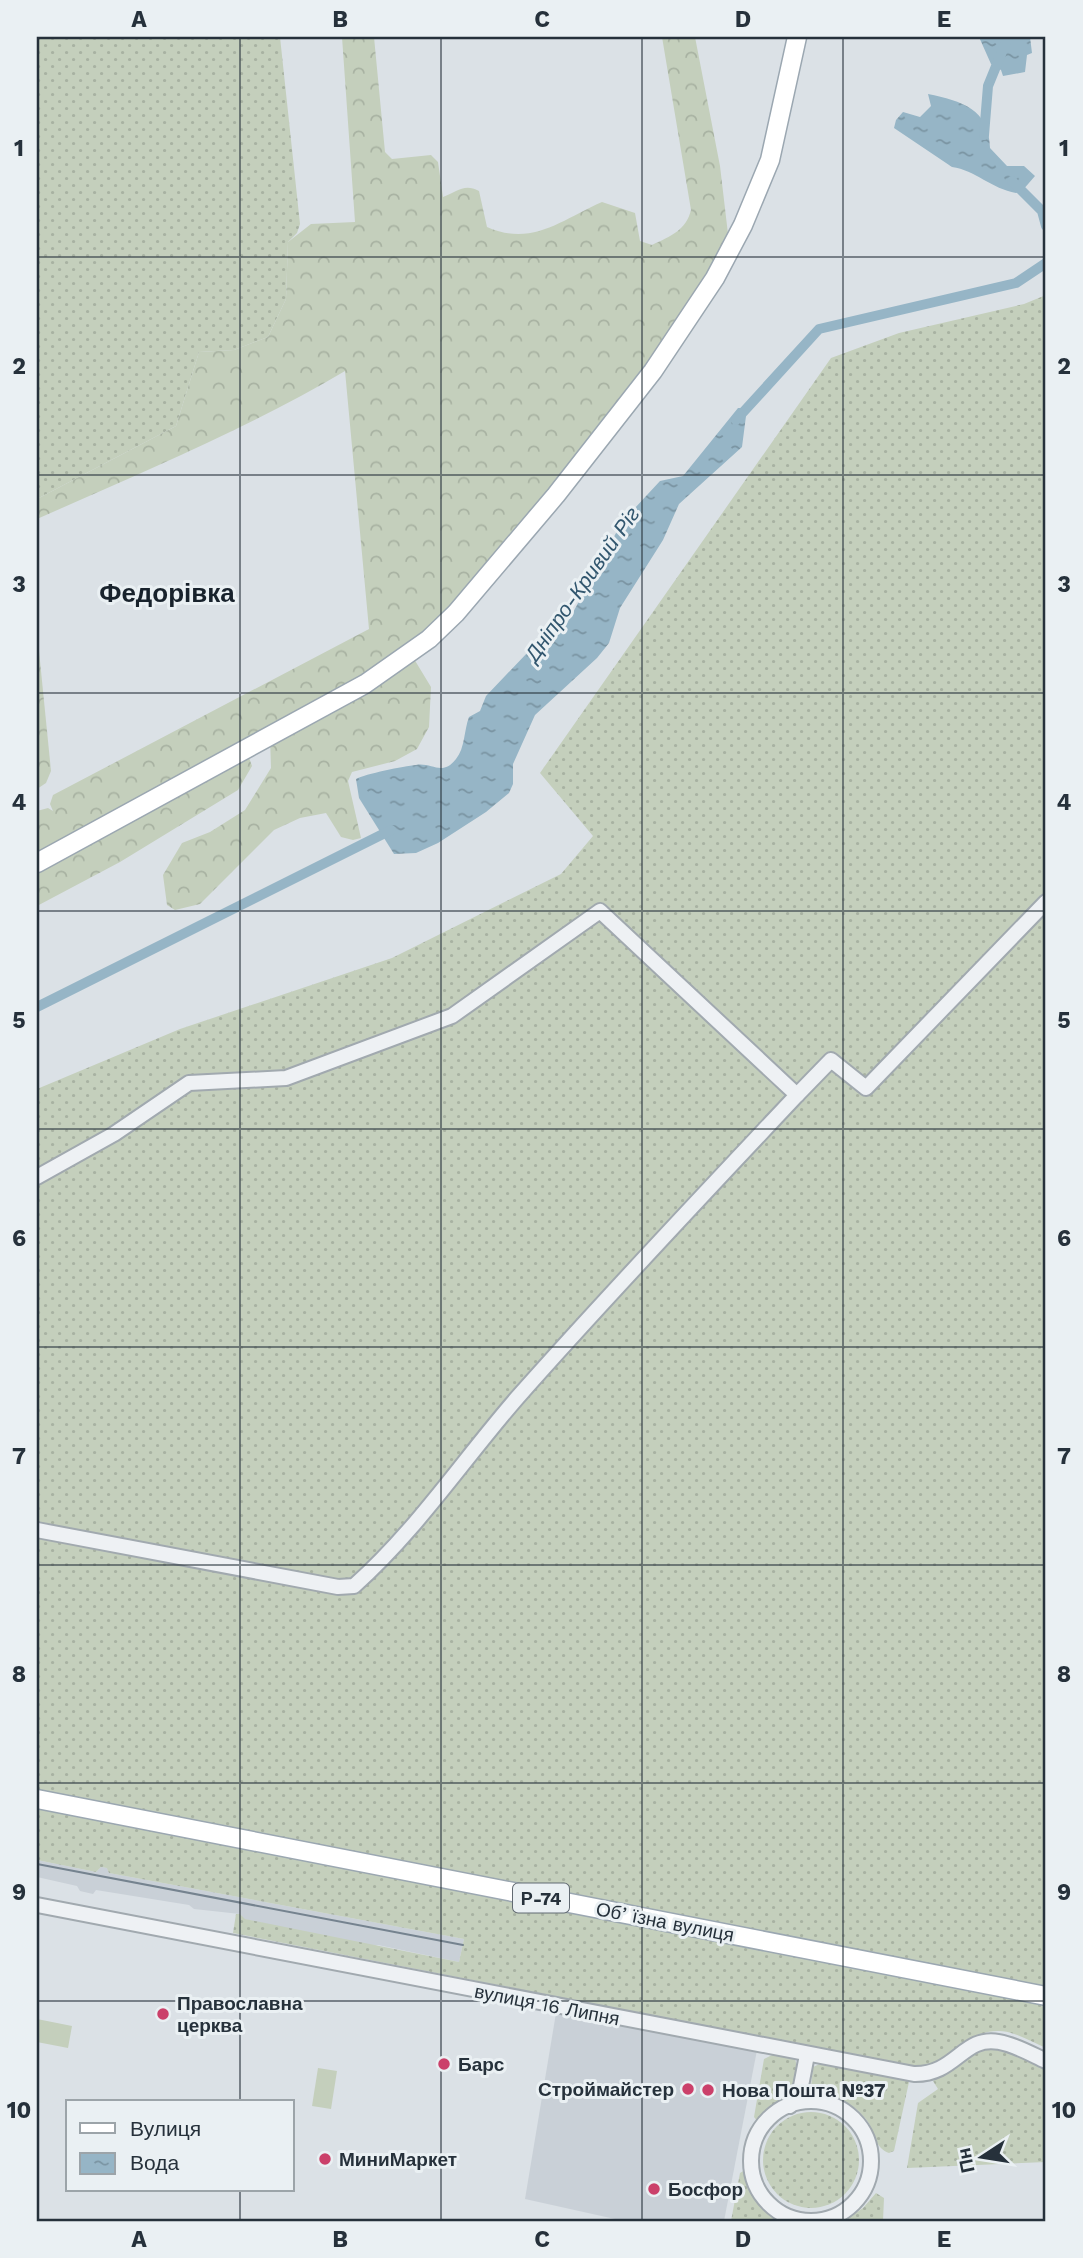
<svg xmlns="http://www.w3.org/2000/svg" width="1083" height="2258" font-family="'Work Sans',sans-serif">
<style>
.built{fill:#c9d0d7}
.grass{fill:url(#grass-dots)}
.forest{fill:url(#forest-crowns)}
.park{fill:#c4cfbc}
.water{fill:url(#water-ripples)}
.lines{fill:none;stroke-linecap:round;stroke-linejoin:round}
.canal{stroke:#96b5c6;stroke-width:10}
.minor-casing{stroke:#a1a9af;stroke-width:18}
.major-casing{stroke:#9ba7b1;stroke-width:21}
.minor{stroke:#eef1f4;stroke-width:14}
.major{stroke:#fff;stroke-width:18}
.tram{stroke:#75838f;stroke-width:2}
.grid{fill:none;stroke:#26313b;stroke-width:2;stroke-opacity:0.55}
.poi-dot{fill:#cb406a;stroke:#eaf0f3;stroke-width:2.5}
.labels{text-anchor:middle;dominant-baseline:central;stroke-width:6;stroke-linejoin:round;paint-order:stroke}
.shield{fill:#eaf0f3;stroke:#616a72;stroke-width:2}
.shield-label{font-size:18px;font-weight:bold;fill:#26313b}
.street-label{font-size:19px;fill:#26313b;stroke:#eaf0f3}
.poi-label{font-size:19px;font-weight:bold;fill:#26313b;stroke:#eaf0f3;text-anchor:start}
.water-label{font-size:21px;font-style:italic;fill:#31566e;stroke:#eaf0f3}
.district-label{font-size:26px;font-weight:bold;fill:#18222c;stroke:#eaf0f3}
.neatline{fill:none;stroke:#26313b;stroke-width:2.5}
.grid-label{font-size:23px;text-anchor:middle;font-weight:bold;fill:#26313b}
</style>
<defs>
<pattern id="grass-dots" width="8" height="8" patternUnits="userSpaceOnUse" patternTransform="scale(1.75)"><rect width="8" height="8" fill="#c4cfbc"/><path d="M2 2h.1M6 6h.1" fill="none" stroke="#a8b2a2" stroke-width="1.8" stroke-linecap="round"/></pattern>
<pattern id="forest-crowns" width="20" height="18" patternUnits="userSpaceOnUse" patternTransform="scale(1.75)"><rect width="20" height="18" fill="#c4cfbc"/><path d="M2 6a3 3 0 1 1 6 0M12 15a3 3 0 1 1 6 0" fill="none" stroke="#a8b2a2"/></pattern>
<pattern id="water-ripples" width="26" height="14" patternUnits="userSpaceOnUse" patternTransform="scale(1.75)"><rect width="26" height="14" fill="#96b5c6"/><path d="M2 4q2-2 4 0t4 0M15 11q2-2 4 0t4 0" fill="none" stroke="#7a94a2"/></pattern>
</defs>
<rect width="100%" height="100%" fill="#dbe1e6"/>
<g class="built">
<polygon points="37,1860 96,1872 101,1867 108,1868 109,1873 464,1939 459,1962 378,1945 371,1947 244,1919 240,1914 194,1909 189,1905 96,1890 93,1894 80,1891 77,1886 37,1877"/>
<polygon points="557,2007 758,2045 724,2221 624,2221 525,2199"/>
</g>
<g class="grass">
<polygon points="37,37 280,37 300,224 297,233 288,242 286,299 268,337 234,350 199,352 176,426 37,499"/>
<path d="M1046,295V2048C1032,2042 1014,2031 999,2031C964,2030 948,2068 914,2067L233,1933L236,1914H240L245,1919L459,1962L464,1939L109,1873L107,1868L101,1867L96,1872L37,1860V1089L180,1029L392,958L561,874L593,836L540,773L831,358L899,333L1024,304Z"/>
<polygon points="987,2048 1001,2048 1046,2066 1046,2162 907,2168 918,2103 938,2089 933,2081 977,2050"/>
<path d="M776,2053L795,2059C804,2086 775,2106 758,2122L754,2117L764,2059Z"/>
<path d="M824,2062L902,2076L909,2082L894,2151L889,2153C875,2148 875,2134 868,2122C853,2100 833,2098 811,2087L813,2067Z"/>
<circle cx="811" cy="2160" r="48"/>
<polygon points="745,2170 757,2196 779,2221 731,2221 740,2173"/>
<polygon points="876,2193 884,2198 883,2221 844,2221 863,2208"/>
</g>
<g class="forest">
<path d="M342,37H374L385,152L392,159L431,155L438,162L443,197C457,192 464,183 479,191L487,227C532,247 561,220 602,202L635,213L640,241L652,245C671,236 686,230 691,210L662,37H695L720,166L730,251L653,371L411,654L431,687L429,727L417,749L395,761L352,772L348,781L361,838L353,840L341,837L326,813L300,818L274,830L200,904L175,910L167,905L163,875L182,843L210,832L245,810L271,768L270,736L246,749L252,766L238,790L120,862L37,906V811L48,808L53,811L50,804L53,795L369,629L345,371C247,429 141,473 37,519V499L176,426L199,352L234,350L268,337L286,299L288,242L311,224L355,222Z"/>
<polygon points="37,631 51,771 46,783 37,789"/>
</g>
<g class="park">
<polygon points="37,2019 72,2026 68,2048 37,2042"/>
<polygon points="318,2068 337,2071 331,2109 312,2106"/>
</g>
<g class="water">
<polygon points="979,37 1030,37 1032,53 1027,55 1025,72 1003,76 1001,70 991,64"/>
<path d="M928,94C962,101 989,109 990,148L1007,166H1024L1035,176L1022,191L1016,193C992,189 975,170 952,167L894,128L896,120L903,112L920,117L931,106Z"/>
<path d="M738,408H743L746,416L742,447L679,504L663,540L620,608L609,643L597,658L535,715L513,764V784L509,793L486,812L438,843L416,853L394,854L359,798L356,779C365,774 404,766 416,765C432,762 442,777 456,759C465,748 464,730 469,717L480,711L486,696L528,652L564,629L622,522L660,481L683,476Z"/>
</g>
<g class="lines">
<g class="canal">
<polyline points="984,135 988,86 1008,37"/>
<polyline points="1012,181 1042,211 1046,226"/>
<polyline points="736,420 819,329 1016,283 1046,263"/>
<polyline points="37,1007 391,830"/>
</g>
<g class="minor-casing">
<g id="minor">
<polyline points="797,1095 831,1060 866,1088 1046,902"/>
<path d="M37,1177L114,1134L189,1083L286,1078L452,1016L600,911L797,1095C703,1195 608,1295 517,1398C463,1460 416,1531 354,1586L338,1587L37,1530"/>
<path d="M37,1905L914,2074C956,2075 963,2035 999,2042C1016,2045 1031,2054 1046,2061"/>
<circle cx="811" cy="2161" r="60"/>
<polyline points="790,2106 801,2086 807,2055"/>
</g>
</g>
<g class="major-casing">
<g id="major">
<polyline points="37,863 365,684 429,639 456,613 556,495 653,371 715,278 743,225 770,160 797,37"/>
<polyline points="37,1799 1046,1996"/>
</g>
</g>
<use href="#minor" class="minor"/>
<use href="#major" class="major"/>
<polyline class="tram" points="37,1864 463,1945"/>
</g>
<path class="grid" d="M240,37V2102M441,37V2221M642,37V2221M843,37V2221M37,257H1046M37,475H1046M37,693H1046M37,911H1046M37,1129H1046M37,1347H1046M37,1565H1046M37,1783H1046M37,2001H1046M240,2190V2221"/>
<g class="poi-dot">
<circle cx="163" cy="2014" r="7"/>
<circle cx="444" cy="2064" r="7"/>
<circle cx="688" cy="2089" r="7"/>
<circle cx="708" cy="2090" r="7"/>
<circle cx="325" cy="2159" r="7"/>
<circle cx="654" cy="2189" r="7"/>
</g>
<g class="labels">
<rect class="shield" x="513" y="1883.5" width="56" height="29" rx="5"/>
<g class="shield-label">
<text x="541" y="1898">Р-74</text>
</g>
<g class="street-label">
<text transform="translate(665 1922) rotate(11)">Обʼїзна вулиця</text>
<text transform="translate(547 2005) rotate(11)">вулиця 16 Липня</text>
</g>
<g class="poi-label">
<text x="177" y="2003">Православна<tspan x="177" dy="22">церква</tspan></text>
<text x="458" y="2064">Барс</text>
<text x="674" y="2089" text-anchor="end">Строймайстер</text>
<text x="722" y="2090">Нова Пошта №37</text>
<text x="339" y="2159">МиниМаркет</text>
<text x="668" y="2189">Босфор</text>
</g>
<g class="water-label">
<text transform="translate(582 584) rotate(-55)">Дніпро-Кривий Ріг</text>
</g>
<g class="district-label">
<text x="167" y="593">Федорівка</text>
</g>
</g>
<rect width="1083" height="2258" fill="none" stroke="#eaf0f3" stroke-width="77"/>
<rect x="66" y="2100" width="228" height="91" fill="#eaf0f3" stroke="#9ca4a9" stroke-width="2"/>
<rect x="80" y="2123" width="35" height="10" fill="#ffffff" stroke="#9ca4a9" stroke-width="2"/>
<text x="130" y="2136" font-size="21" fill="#26313b">Вулиця</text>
<rect x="80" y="2153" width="35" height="21" fill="url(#water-ripples)" stroke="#9ca4a9" stroke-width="2"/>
<text x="130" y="2170" font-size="21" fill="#26313b">Вода</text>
<g transform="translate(982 2157) rotate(258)" stroke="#eaf0f3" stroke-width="5" paint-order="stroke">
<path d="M0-5L12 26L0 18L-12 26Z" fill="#26313b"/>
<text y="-10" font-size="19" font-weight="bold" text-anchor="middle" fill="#26313b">Пн</text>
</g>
<rect x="38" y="38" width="1006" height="2182" class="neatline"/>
<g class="grid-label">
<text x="139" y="27">A</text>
<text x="340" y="27">B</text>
<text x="542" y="27">C</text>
<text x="743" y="27">D</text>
<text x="944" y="27">E</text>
<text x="19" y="156">1</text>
<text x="1064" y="156">1</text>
<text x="19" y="374">2</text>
<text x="1064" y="374">2</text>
<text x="19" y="592">3</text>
<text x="1064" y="592">3</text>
<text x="19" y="810">4</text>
<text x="1064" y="810">4</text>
<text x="19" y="1028">5</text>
<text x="1064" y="1028">5</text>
<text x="19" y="1246">6</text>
<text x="1064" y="1246">6</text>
<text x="19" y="1464">7</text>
<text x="1064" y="1464">7</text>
<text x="19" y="1682">8</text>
<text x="1064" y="1682">8</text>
<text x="19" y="1900">9</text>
<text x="1064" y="1900">9</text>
<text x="19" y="2118">10</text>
<text x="1064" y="2118">10</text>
<text x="139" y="2247">A</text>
<text x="340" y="2247">B</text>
<text x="542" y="2247">C</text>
<text x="743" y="2247">D</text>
<text x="944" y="2247">E</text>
</g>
</svg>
